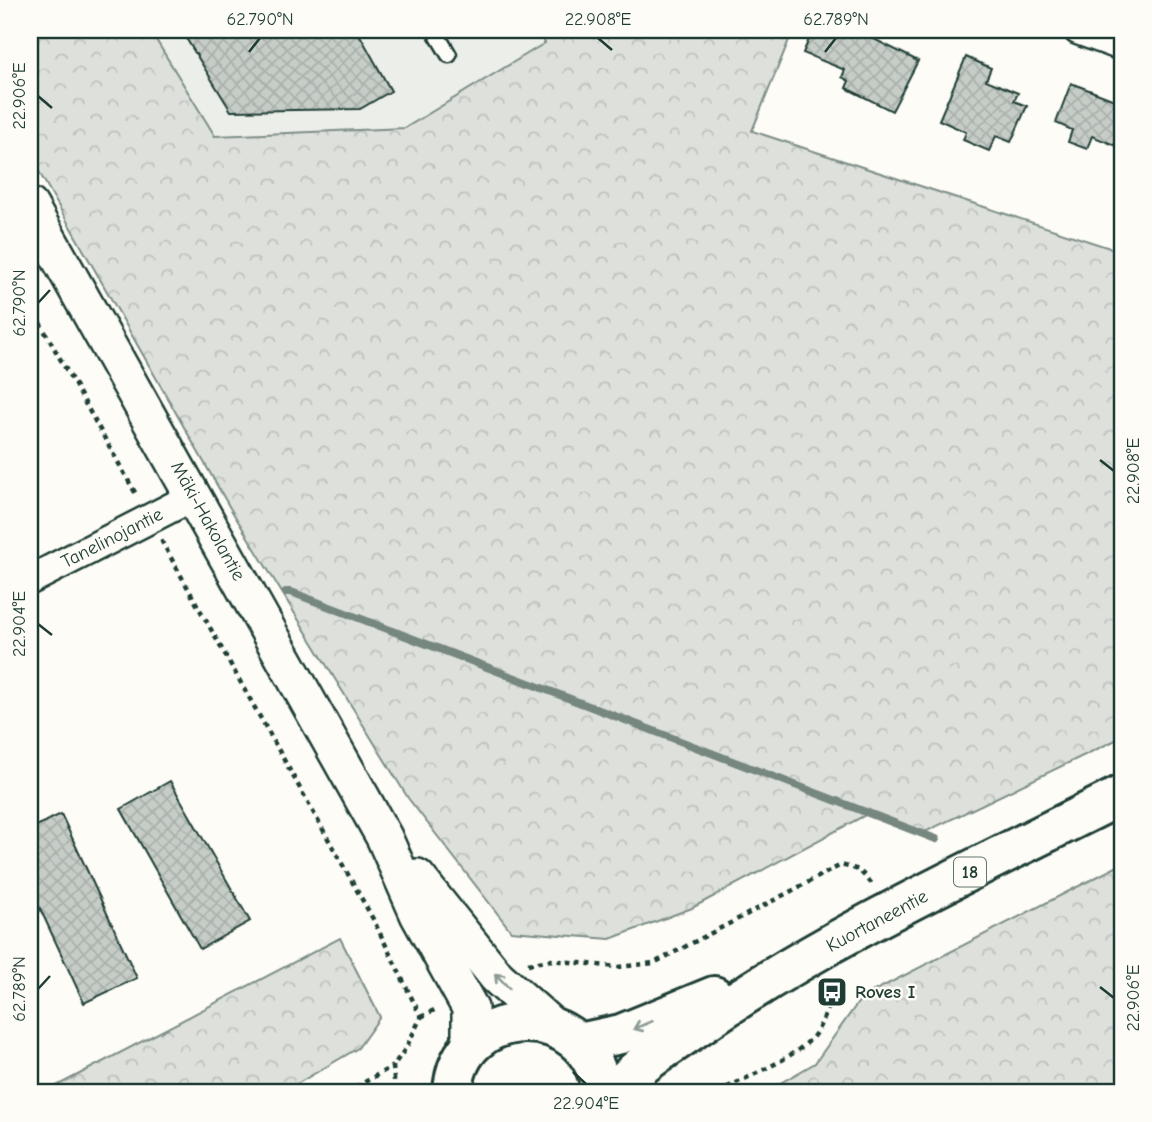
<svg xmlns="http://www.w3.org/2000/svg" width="1152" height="1122" font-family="'Comic Neue',sans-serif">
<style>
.built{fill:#eceee9}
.forest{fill:url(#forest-crowns);stroke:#7e8e88;stroke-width:2}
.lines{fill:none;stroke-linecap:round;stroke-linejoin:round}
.stream{stroke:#75877f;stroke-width:8}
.building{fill:url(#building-cross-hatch);stroke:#1f3d34;stroke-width:2}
.service-casing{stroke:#1f3d34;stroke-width:19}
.minor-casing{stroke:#1f3d34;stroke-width:33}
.tertiary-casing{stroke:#1f3d34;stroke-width:40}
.trunk-casing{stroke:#1f3d34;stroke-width:44}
.path{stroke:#1f3d34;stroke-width:4.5;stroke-dasharray:5 5;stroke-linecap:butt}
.service{stroke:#fdfcf7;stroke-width:14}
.minor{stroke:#fdfcf7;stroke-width:28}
.tertiary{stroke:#fdfcf7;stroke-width:35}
.trunk{stroke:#fdfcf7;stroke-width:38}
.oneway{stroke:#8e9c96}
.ticks{fill:none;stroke:#1f3d34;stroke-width:2.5}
.labels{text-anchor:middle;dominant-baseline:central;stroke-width:5;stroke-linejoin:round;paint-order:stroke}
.shield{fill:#fdfcf7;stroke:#62766e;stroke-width:2}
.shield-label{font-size:18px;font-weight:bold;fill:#1f3d34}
.street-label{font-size:19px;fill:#1f3d34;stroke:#fdfcf7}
.poi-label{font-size:19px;font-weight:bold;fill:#1f3d34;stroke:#fdfcf7;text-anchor:start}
.neatline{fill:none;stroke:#1f3d34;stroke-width:2.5}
.ticks-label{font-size:18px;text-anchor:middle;fill:#1f3d34}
</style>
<defs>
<pattern id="forest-crowns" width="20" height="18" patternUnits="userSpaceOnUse" patternTransform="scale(1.75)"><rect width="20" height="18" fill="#dde0db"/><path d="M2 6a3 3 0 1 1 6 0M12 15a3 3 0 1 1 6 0" fill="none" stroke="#bdc1bd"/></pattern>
<pattern id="building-cross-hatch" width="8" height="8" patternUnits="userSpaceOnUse" patternTransform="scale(1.75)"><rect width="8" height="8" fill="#c6cdc7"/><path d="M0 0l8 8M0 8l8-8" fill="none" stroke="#aab1ac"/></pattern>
</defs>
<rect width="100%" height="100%" fill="#fdfcf7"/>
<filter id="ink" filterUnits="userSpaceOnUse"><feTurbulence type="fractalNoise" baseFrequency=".0143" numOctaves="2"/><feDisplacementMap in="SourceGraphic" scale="14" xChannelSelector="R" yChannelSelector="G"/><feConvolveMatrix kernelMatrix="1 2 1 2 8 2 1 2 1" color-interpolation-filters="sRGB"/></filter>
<g filter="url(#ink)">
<polygon class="built" points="150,30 538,30 545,43 405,128 215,136"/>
<g class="forest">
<polygon points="30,30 150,30 215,136 405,128 545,43 538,30 590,30 594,38 608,30 793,30 752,131 1122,252 1122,737 925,832 869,813 692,908 610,939 511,931 408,798 230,508 30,156"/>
<polygon points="1122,864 1122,1092 765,1092 815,1063 862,997"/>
<polygon points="340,938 380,1017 358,1048 283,1092 45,1092"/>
</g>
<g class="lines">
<polyline class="stream" points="286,592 291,592 936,839"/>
</g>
<g class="building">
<polygon points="181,30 357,30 391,91 360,109 231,111"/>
<polygon points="813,30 856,30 918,61 892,111 846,88 849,81 842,77 845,70 803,53"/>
<polygon points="966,57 991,68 986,80 1018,93 1014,101 1027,106 1011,142 996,136 989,151 963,140 966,132 939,120"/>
<polygon points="1071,83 1122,103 1122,148 1092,136 1087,149 1068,142 1072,130 1056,123"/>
<polygon points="170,781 250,921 200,949 121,809"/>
<polygon points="61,814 137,978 84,1003 30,887 30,829"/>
</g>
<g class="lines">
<g class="service-casing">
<polyline id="service" points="434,30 449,55"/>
</g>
<g class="minor-casing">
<g id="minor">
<polyline points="1078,30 1122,46"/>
<polyline points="30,580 194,496"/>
</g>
</g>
<g class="tertiary-casing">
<g id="tertiary">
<polyline points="30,206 384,837 418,914 470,1008 470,1048"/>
<polyline points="417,877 497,977 553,1027"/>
</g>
</g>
<g class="trunk-casing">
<g id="trunk">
<polyline points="579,1043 621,1034 714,996"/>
<path d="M453,1092C457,1001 592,999 601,1092"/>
<path d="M615,1092C635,1066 667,1048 694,1029C827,936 977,868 1122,795"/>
</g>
</g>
<g class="path">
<polyline points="30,305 137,496"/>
<polyline points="161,540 373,919 421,1017 406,1048 393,1066 395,1092"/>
<polyline points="528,964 550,960 618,967 654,963 841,865 859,870 874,886"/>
<polyline points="421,1017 436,1009"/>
<polyline points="347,1092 393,1066"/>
<path d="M718,1092C744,1078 799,1057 815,1034C827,1016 831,998 835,978"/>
</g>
<use href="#service" class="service"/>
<use href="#minor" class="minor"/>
<use href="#tertiary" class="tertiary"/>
<use href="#trunk" class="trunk"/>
</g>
<defs><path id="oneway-shaft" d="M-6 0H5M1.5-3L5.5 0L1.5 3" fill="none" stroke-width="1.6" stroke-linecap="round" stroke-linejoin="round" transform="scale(1.75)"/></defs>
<g class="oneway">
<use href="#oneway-shaft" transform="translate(502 981) rotate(-134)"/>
<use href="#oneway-shaft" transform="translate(643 1025) rotate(157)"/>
</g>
</g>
<path class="ticks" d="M598,38L612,50M249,52L260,38M825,52L836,38M38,96L52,108M38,303L50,290M1100,460L1114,471M38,624L52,635M1100,987L1114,998M38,989L50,976M573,1072L586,1084"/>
<defs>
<g id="bus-square" transform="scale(1.575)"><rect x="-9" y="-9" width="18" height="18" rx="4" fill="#1f3d34" stroke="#fdfcf7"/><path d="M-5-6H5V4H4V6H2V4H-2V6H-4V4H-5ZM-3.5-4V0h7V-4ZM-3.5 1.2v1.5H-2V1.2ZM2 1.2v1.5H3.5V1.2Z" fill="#fff"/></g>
</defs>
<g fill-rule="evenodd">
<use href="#bus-square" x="832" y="992"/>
</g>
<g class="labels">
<rect class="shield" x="954" y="857.5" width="32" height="29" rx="5"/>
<g class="shield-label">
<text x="970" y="872">18</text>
</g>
<g class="street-label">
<text transform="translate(208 521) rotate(61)">Mäki-Hakolantie</text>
<text transform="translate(112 538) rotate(-27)">Tanelinojantie</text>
<text transform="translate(877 921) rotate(-28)">Kuortaneentie</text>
</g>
<g class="poi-label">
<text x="855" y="992">Roves I</text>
</g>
</g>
<rect width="1152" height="1122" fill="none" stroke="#fdfcf7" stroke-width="77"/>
<rect x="38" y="38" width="1076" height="1046" class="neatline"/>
<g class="ticks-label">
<text x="260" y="25">62.790°N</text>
<text x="598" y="25">22.908°E</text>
<text x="836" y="25">62.789°N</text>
<text transform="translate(19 96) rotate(-90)" y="6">22.906°E</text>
<text transform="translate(19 303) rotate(-90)" y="6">62.790°N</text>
<text transform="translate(1133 471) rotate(-90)" y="6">22.908°E</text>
<text transform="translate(19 624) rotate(-90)" y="6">22.904°E</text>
<text transform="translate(19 989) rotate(-90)" y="6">62.789°N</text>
<text transform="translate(1133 998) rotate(-90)" y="6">22.906°E</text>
<text x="586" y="1109">22.904°E</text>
</g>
</svg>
